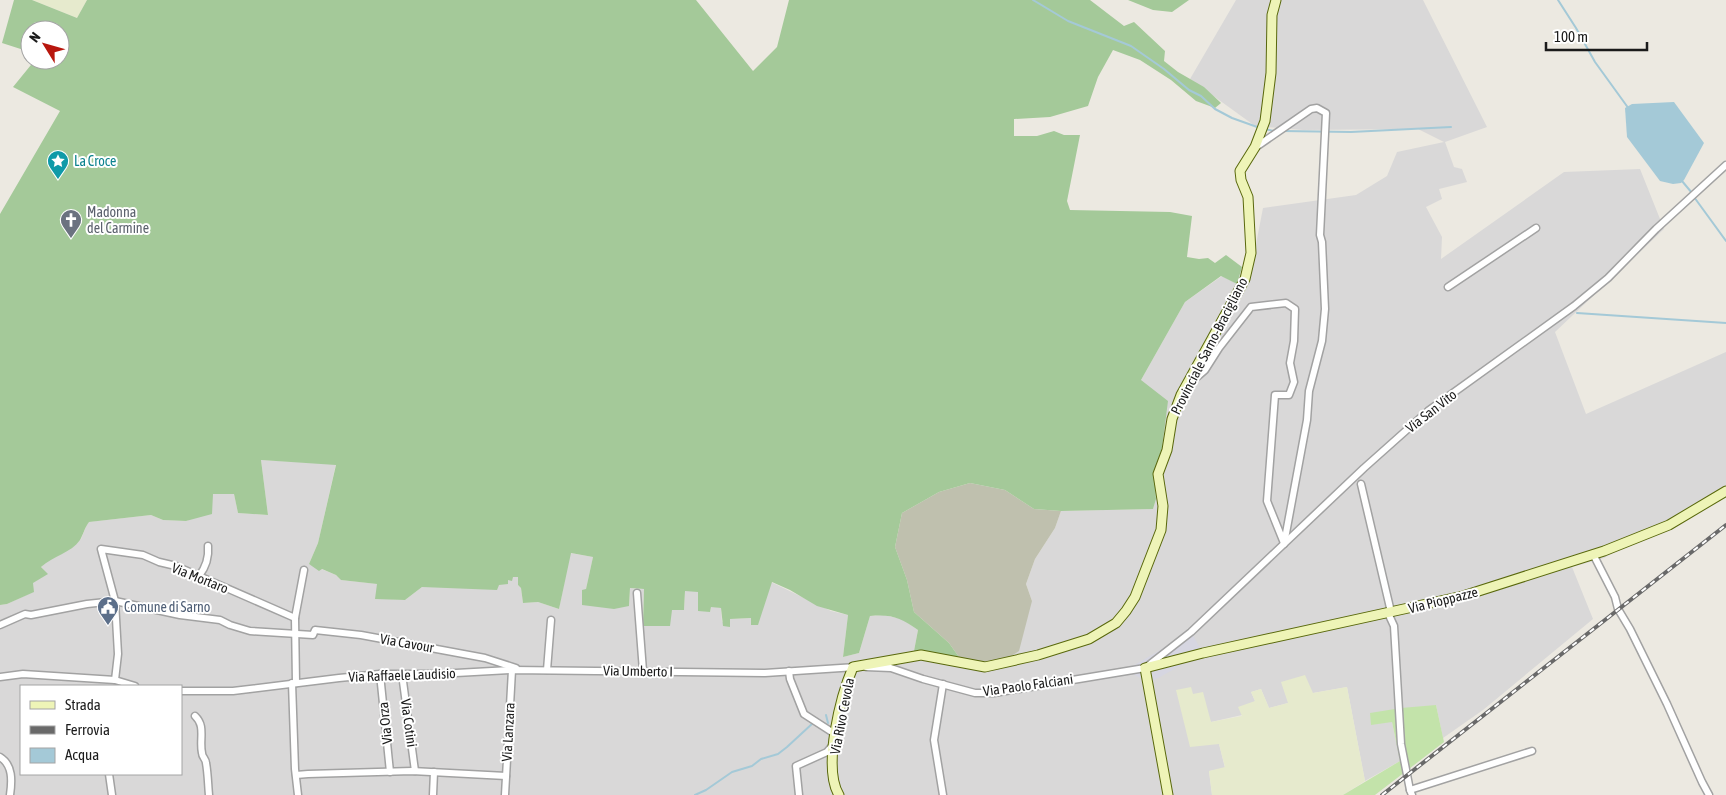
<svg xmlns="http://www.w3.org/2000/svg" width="1726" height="795" font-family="'Asap Condensed',sans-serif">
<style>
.residential{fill:#d9d8d8;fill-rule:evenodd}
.construction{fill:#bfc0ae}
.farmland{fill:#e6eacd}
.grass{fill:#c3e3aa}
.forest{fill:#a4c999}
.plaza{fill:#d6d6e1}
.water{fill:#a4c9d7}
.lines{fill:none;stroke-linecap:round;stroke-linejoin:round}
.stream{stroke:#a4c9d7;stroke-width:2}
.street-casing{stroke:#a2a2a2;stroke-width:9}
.secondary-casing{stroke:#59680c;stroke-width:11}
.street{stroke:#fff;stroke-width:6}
.secondary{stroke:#eef4b7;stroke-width:9}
.rail-casing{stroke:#696969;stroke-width:4}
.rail{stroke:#fff;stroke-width:2;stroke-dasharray:5.5;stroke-linecap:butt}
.labels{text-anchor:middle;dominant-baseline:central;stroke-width:4;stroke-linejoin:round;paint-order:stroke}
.culture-label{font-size:14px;fill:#0d838f;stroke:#fff;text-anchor:start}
.worship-label{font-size:14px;fill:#5b616d;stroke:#fff;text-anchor:start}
.street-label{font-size:14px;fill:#1b1b1b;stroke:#fff}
.service-label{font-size:14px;fill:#4e5e75;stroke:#fff;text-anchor:start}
</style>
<rect width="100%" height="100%" fill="#ece9e1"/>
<path class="residential" d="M1236,0H1423L1487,127L1445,142L1454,167L1462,169L1467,182L1439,189L1442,199L1426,207L1442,237L1441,259L1564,172L1640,169L1664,229L1555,332L1586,414L1726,352V490L1604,558L1572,567L1593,619L1483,710L1443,738L1436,705L1392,722L1400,761L1365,781L1347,687L1313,693L1288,703L1269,708L1261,689L1251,692L1255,701L1242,715L1211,722L1193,694L1177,690L1219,744L1225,768L1209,771L1212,795H0V605L7,604L33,592L32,583L47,574L41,567L47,561L64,552L81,539L88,522L151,515L163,520L186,521L189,520L213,494H234L238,513L268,515L261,460L336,464L318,543L309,564L336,575L341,580L378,584L376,598L405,600L422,587L498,584L513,577H518V585L521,588L523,603L538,602L559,609L570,553L593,557L586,589L629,606L630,588L644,589L643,626L671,610H684L685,591H698L710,612L711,606L721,608L722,622L730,619L752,618L751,625L771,582L831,611L848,615L843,657L859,653L870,616L884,615L902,619L918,630L914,651L937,656L959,657L1032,601L1026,584L1035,559L1055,528L1061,511L1153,509L1156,499L1154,472L1162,448L1141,380L1185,302L1222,276L1237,284L1242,267L1251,270L1263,208L1356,195L1387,176L1397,152L1444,142L1418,129L1303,130L1255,126L1190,79ZM21,686H181V774H21Z"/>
<polygon class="construction" points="970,483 1005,490 1034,509 1061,511 1055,528 1035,559 1026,584 1032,601 1019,651 1008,658 981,662 959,657 949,643 914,612 907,580 895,547 902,513 939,492"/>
<g class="farmland">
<polygon points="32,0 87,0 77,18"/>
<polygon points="1305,675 1313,693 1347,687 1365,781 1343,795 1212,795 1209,771 1225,767 1219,744 1190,747 1176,690 1191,687 1193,694 1203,692 1211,722 1242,716 1238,707 1255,701 1251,692 1261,689 1269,708 1288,703 1281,682"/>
</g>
<polygon class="grass" points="1436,705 1444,742 1375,795 1343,795 1400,761 1392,722 1371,725 1370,713 1401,708"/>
<g class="forest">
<path d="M14,0H32L77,18L87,0H696L753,71L777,47L789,0H1090L1124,26L1134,22L1165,51L1164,61L1178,72L1204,87L1221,103L1215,108L1196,101L1171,80L1140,60L1113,50L1098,77L1088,106L1050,117L1014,119V136H1037L1054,131L1064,135H1080L1067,201L1070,210L1170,212L1192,216L1187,257L1199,259L1208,258L1215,263L1226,255L1242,267L1237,284L1221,276L1185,302L1141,380L1168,401L1162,448L1154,472L1156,499L1153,509L1061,511L1034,509L1005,490L970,483L939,492L902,513L895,547L907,580L914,612L949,643L959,657L937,656L914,651L918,630C901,618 892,614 870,616L859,653L843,657L848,615L817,606L790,590L772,582L758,625H751V618L730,619V627L723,626L721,608L711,607L710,612L698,611V592L685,591L684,610H672L670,626H643L644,589L630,588L629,606L614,609L582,605V590L586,589L593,557L571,553L559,609L538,602L523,603L521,588L518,585V577H513L512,581L508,580V584L499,585L497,590L422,587L405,600L375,599L377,584L341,580L336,575L322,569L319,571L309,564L318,543L336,465L261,460L268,515L238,513L234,494H213L212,514L186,521L163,520L151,515L89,522C85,527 83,535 80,540C71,553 53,556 41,567L48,574L33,583L34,592L7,604L0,605V214L60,111L13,87L35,60H60V30H30V52L2,43Z"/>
<polygon points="1128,0 1189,0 1172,12 1153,10"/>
</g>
<polygon class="plaza" points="1191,632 1203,653 1149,683 1126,670"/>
<polygon class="water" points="1674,102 1704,143 1684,180 1681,183 1673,184 1660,181 1627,137 1625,108 1632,104"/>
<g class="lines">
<g class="stream">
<polyline points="1033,0 1068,21 1131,46 1164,69 1189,90 1201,96 1215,109 1232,118 1260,128"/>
<polyline points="1558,0 1576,28 1595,62 1629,109"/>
<polyline points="1264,129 1274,131"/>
<polyline points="1282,131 1351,132 1451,127"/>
<polyline points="1682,181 1692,193"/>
<polyline points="1694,197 1726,241"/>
<polyline points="1577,313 1726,323"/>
<polyline points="826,715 828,723"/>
<polyline points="695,795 706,790 732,772 752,766 761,759 778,754 787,747 813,723"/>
</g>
<g class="street-casing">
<g id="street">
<polyline points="1256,147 1311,109 1317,108 1326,113 1320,235 1322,242 1325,309 1322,341 1309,391 1307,420 1284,544"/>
<polyline points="1448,287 1536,228"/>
<polyline points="1190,383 1205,370 1219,348 1251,307 1286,303 1295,309 1294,341 1290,363 1294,382 1289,395 1275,395 1267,501 1284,543"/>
<polyline points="1361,484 1391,612"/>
<polyline points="1593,554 1615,597 1618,609 1630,629 1667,704 1702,782 1709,795"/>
<path d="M199,576C206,567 209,557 208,546"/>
<polyline points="637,593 643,671"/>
<polyline points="1388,613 1394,626 1401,744 1410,790 1412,795"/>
<polyline points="0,625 25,614 31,615 87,604 115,601 180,615 220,620 230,625 250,631 313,635 315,630 361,635 485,658 516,668"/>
<polyline points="866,667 891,668 923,679 975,693 994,693 1145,668 1191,632 1364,468 1428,411 1574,306 1608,278 1656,229 1726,165"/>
<polyline points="547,670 551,620"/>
<polyline points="789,671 790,679 804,714 835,734"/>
<polyline points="380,674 390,772"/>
<polyline points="402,674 415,771"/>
<polyline points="0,677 23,674 115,680 135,686"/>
<polyline points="115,680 118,654 115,601 101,549 143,555 159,562 176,566 295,618"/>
<polyline points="292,683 295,769 298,795"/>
<polyline points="296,683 295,618 304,570"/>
<polyline points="943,684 934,740 943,795"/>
<polyline points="181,691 233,691 339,678 380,674 438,674 512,670 765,673 856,667"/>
<path d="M195,716C206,726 199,740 202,753C202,757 206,759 206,763C208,774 208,785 209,795"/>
<path d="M0,757C13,765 12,781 10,795"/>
<polyline points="109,774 112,795"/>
<polyline points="296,775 308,774 412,771 506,776"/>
<polyline points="1410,790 1532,751"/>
<polyline points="433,795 434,772"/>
<polyline points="505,795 512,670"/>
<polyline points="799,795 796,766 827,752 833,745"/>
</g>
</g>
<g class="secondary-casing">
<g id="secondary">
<path d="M839,795C822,767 841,695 853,667L921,655L985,667L1038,655L1089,639L1116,623L1126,611L1135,597L1161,530L1163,506L1158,474L1167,450L1172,419L1181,395L1245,279L1251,253L1248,197L1241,180L1240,171L1255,147L1265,121L1271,73L1272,15L1276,0"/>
<polyline points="1168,795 1145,668 1203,653 1463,596 1604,551 1669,525 1726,491"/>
</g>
</g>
<use href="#street" class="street"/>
<use href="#secondary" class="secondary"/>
<g class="rail-casing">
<polyline id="rail" points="1382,795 1726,525"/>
</g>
<use href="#rail" class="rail"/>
</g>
<defs>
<g id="sight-pin" transform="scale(1.125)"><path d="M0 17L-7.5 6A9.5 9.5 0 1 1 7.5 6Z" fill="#0f9aa8" stroke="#fff"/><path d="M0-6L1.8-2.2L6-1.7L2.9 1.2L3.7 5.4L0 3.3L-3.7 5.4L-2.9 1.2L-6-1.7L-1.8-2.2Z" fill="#fff"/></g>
<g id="church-pin" transform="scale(1.125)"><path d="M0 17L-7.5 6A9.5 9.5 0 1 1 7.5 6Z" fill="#6b7280" stroke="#fff"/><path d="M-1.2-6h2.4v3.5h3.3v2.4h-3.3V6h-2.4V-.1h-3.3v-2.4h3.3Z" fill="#fff"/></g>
<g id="civic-pin" transform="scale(1.125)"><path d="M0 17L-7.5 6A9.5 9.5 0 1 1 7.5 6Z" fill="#5c6f8a" stroke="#fff"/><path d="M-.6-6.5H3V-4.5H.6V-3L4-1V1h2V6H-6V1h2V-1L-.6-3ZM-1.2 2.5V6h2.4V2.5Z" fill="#fff"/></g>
</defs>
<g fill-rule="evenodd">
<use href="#sight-pin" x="58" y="161"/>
<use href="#church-pin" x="71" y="220"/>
<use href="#civic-pin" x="108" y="607"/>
</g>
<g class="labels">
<g class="culture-label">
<text x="74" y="161">La Croce</text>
</g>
<g class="worship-label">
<text x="87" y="212">Madonna<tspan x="87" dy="16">del Carmine</tspan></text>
</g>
<g class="street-label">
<text transform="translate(1209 346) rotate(-63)">Provinciale Sarno-Bracigliano</text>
<text transform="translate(1431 411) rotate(-38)">Via San Vito</text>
<text transform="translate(200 578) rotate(22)">Via Mortaro</text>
<text transform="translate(1443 600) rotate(-14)">Via Pioppazze</text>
<text transform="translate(407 643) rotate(10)">Via Cavour</text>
<text transform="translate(638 671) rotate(1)">Via Umberto I</text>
<text transform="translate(402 675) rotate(-2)">Via Raffaele Laudisio</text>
<text transform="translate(1028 685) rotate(-8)">Via Paolo Falciani</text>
<text transform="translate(842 716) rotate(-79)">Via Rivo Cevola</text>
<text transform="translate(385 723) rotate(-96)">Via Orza</text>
<text transform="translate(409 723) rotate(82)">Via Cotini</text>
<text transform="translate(508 732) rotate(-87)">Via Lanzara</text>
</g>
<g class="service-label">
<text x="124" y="607">Comune di Sarno</text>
</g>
</g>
<rect x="20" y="685" width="162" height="90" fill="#ffffff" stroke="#a4a4a4"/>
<rect x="30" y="701" width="25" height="8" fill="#eef4b7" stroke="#a4a4a4"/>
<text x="65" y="710" font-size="15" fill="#1b1b1b">Strada</text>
<rect x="30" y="726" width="25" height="8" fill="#696969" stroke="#a4a4a4"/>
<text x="65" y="735" font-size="15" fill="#1b1b1b">Ferrovia</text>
<rect x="30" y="748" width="25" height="15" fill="#a4c9d7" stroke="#a4a4a4"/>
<text x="65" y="760" font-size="15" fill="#1b1b1b">Acqua</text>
<g transform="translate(45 45) rotate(307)"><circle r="24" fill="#ffffff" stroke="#a4a4a4"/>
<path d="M0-4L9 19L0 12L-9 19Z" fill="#b8170e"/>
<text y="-8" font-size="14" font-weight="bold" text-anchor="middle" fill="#1b1b1b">N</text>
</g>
<path d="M1546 42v8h101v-8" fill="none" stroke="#1b1b1b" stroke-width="2.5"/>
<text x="1554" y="42" font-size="15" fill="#1b1b1b" stroke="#ffffff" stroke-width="4" paint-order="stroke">100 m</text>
</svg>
